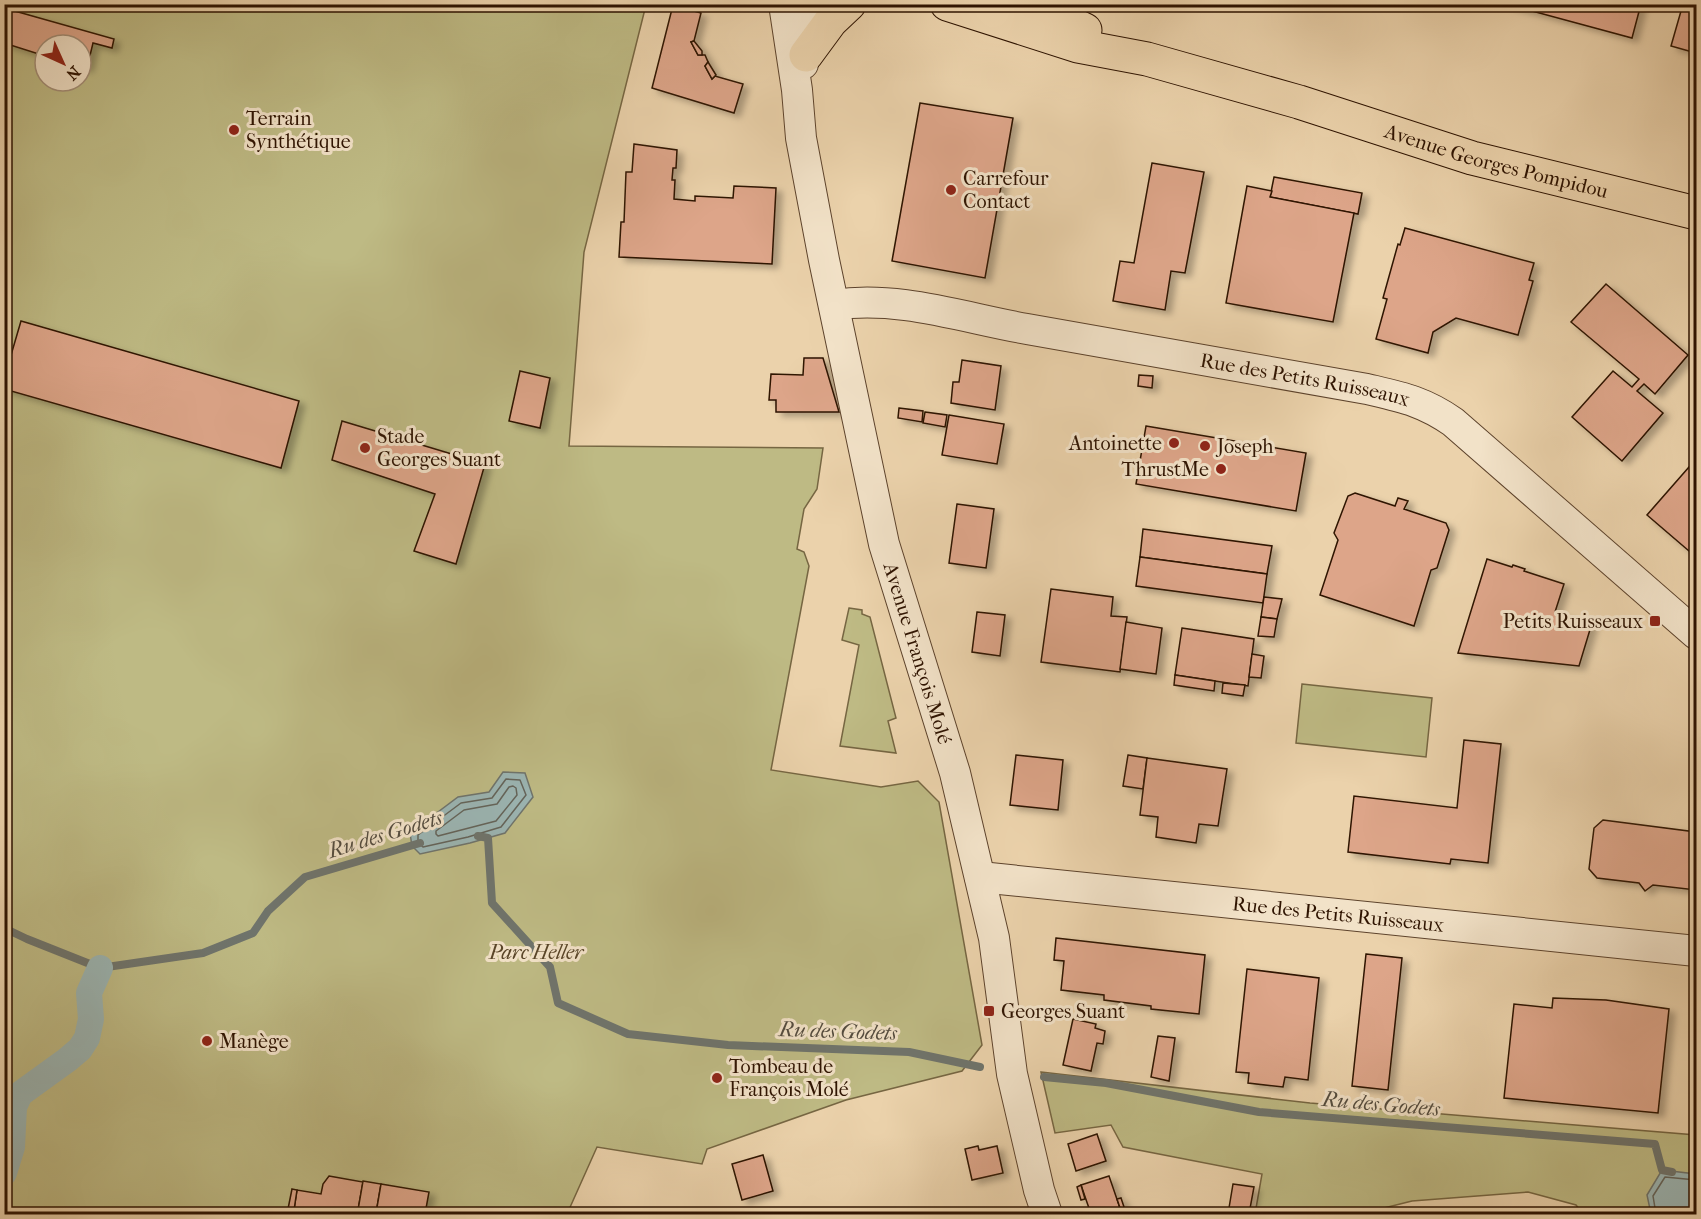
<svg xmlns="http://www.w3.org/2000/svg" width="1701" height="1219" font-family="'IM FELL French Canon',serif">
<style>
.green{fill:#beba84;stroke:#766642;stroke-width:1.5;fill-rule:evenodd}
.water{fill:#9bb5b3;stroke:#6f746c;stroke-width:1.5}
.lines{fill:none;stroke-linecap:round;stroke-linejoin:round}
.shore{stroke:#64645a;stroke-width:1.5}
.stream{stroke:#6f746c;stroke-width:8}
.canal{stroke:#9bb5b3;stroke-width:26}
.building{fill:#dda589;stroke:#2e1301;stroke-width:1.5;filter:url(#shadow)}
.minor-casing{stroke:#5d432c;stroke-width:32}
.major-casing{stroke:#2e1301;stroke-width:35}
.minor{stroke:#f2e2c8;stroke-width:30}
.major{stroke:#ebd2ab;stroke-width:33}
.poi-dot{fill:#8f2418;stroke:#f2e2c8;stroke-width:2}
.labels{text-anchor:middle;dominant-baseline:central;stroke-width:6;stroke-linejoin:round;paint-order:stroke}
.poi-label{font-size:20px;fill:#2e1301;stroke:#f2e2c8;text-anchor:start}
.street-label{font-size:20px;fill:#2e1301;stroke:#f2e2c8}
.park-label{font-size:20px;font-style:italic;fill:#594528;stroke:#f2e2c8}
.water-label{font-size:21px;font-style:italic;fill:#544c3f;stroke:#f2e2c8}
</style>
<defs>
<filter id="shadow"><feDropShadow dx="6" dy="4" stdDeviation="3" flood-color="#0004"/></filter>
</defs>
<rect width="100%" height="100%" fill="#ebd2ab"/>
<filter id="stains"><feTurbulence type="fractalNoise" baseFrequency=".00333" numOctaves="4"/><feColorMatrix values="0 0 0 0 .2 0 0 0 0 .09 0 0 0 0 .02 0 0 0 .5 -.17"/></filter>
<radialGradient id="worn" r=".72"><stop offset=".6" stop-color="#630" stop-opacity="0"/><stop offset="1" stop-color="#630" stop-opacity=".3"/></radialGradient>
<g class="green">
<path d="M4,5H646L584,252L569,446L823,448L817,489L804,509L797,549L804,552L809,566L771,770L881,787L918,781L939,802L982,1045L962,1071L846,1100L707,1149L702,1164L597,1147L567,1214H5ZM45,45H81V81H45Z"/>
<polygon points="849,608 862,610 862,614 870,617 896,718 888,721 896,753 840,746 859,645 842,640"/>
<polygon points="1302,684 1432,698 1426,757 1296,743"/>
<polygon points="1041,1072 1310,1103 1696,1135 1696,1214 1583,1214 1576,1205 1528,1192 1412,1201 1360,1214 1255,1214 1262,1174 1123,1147 1111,1125 1055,1133"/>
</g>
<g class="water">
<polygon points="503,772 525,773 533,797 505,833 470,843 420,854 412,846 410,833 458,797 489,792"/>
<polygon points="1662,1170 1696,1174 1696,1214 1651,1214 1647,1195"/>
</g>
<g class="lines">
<g class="shore">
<polygon points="506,779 520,780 526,795 501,827 468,837 423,847 418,843 418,835 461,803 492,798"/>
<polygon points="513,786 516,788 517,795 496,821 438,836 436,834 436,831 464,810 497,804 509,787"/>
<polyline points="1656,1214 1653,1196 1665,1177 1696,1180"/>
</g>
<g class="stream">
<polyline points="478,836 488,838 492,903 550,967 558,1003 628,1034 728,1045 909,1052 980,1067"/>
<polyline points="4,928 27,939 100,968 203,953 253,933 268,911 305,877 420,843"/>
<polyline points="1044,1077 1106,1083 1259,1112 1655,1144 1662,1170 1672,1172"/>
</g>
<polyline class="canal" points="4,1173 12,1147 14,1107 20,1094 67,1060 80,1049 87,1038 91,1019 89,993 100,968"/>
</g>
<g class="building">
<polygon points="1506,4 1641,4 1632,38"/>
<polygon points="1683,4 1696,4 1696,53 1671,46"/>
<polygon points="673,5 701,13 694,41 691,42 698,55 705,55 708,62 705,66 712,79 715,76 743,84 734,113 652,88"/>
<polygon points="4,8 114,39 112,48 93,43 87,68 81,67 81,45 45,45 45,56 4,43"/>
<polygon points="694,41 702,51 702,55 698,55 691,42"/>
<polygon points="708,62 716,75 712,79 705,66"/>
<polygon points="920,103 1013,118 985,278 892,261"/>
<polygon points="634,144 677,150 676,168 673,168 672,180 675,180 674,199 695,201 695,196 733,198 734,186 776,188 772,264 619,257 621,222 624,222 626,172 632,172"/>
<polygon points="1152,163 1204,172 1185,273 1171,271 1165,310 1113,301 1120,261 1134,263"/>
<polygon points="1274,177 1362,193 1358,214 1270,197"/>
<polygon points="1247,186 1272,191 1270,197 1354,213 1333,322 1226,303"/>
<polygon points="1405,228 1534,263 1529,280 1533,281 1518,335 1456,318 1433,332 1428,353 1376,339 1387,299 1383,298 1398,244 1400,245"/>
<polygon points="1606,284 1688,355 1655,394 1644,384 1637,391 1663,413 1622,461 1572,417 1613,371 1632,387 1639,379 1571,322"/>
<polygon points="21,321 299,401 281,468 4,389 4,379"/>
<polygon points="804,358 823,358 839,412 776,412 776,400 769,400 771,374 803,375"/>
<polygon points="962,360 1001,366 995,410 951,403 953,382 959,382"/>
<polygon points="520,371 550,378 540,428 509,421"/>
<polygon points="1139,375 1153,376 1152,388 1138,386"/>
<polygon points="899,408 923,411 922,422 898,418"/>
<polygon points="925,412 947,415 945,427 923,423"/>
<polygon points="949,415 1004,424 997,464 942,455"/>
<polygon points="342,421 485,464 456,564 414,551 435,494 332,460"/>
<polygon points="1146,426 1306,453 1296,511 1136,484"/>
<polygon points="1696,459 1696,542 1689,551 1647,515"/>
<polygon points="1355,493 1395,506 1398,498 1408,501 1404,509 1446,523 1449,530 1437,568 1431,570 1414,626 1320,595 1338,540 1334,533 1348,496"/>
<polygon points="957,504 994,509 986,568 949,563"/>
<polygon points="1143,529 1272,546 1267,574 1140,557"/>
<polygon points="1140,557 1267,574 1263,603 1136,586"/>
<polygon points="1487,559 1512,567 1513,565 1525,569 1524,571 1564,584 1555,612 1592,623 1579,666 1458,653"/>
<polygon points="1051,589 1113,597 1111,616 1127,617 1120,672 1041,662"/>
<polygon points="1264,597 1282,599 1277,619 1261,617"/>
<polygon points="977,612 1005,615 1000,656 972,652"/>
<polygon points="1261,617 1277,619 1274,637 1258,636"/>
<polygon points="1126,622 1162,628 1156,674 1120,669"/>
<polygon points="1182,628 1254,639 1248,686 1175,675"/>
<polygon points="1252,654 1264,656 1261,678 1249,677"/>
<polygon points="1175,675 1215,681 1214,691 1174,685"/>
<polygon points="1223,683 1245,685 1243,696 1222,693"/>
<polygon points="1464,740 1501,744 1488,863 1451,859 1450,864 1348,852 1354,796 1457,808"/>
<polygon points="1016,755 1063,760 1058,810 1010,805"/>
<polygon points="1128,755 1147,758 1143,789 1123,786"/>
<polygon points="1147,758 1227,769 1218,826 1199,824 1196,843 1156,837 1158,817 1140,815"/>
<polygon points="1603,820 1696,832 1696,890 1653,885 1645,891 1639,883 1597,878 1589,869 1594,828"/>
<polygon points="1056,938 1205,955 1199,1014 1151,1009 1151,1006 1104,1000 1104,995 1061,990 1064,961 1054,960"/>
<polygon points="1366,954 1402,958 1388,1090 1352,1086"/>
<polygon points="1247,969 1319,978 1308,1080 1285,1077 1283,1087 1248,1083 1249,1073 1236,1072"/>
<polygon points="1553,998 1606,1000 1669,1009 1658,1113 1504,1098 1514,1004 1552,1008"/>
<polygon points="1073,1019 1096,1024 1095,1028 1105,1031 1103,1044 1097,1043 1091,1071 1063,1065"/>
<polygon points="1158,1036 1175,1038 1169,1081 1151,1077"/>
<polygon points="1097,1134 1106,1161 1076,1171 1068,1144"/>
<polygon points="978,1146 979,1150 997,1146 1003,1173 972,1180 965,1149"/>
<polygon points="763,1155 773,1191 742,1200 732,1164"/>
<polygon points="329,1176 363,1182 358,1210 354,1210 354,1214 288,1214 288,1209 294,1210 297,1190 321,1194 323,1184"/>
<polygon points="1109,1176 1121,1211 1111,1214 1091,1214 1081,1185"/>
<polygon points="363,1181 381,1184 376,1213 358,1210"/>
<polygon points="381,1184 429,1192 425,1214 376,1213"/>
<polygon points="1233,1184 1254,1187 1249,1214 1228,1214"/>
<polygon points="1081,1185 1085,1199 1081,1200 1077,1187"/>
<polygon points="292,1189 297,1190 294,1210 288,1209"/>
<polygon points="1121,1198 1125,1210 1121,1211 1117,1199"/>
<polygon points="1129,1209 1131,1214 1111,1214 1125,1210"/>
</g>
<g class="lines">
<g class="minor-casing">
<g id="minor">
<path id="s1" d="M784,4L797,90L801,138L824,260L884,544L955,773L994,938L1012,1074L1039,1190L1047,1214"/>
<polyline points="803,64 811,4"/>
<path id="s2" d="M834,305C898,295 964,318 1027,329C1140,349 1254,369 1367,389C1401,397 1423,401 1453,422L1696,634"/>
<path id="s3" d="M980,877L1696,951"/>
</g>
</g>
<g class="major-casing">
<g id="major">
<path id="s4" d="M947,4L1078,46L1147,59L1299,102L1472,158L1696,213"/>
<polyline points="1032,4 1085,30"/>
<polyline points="806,55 831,21 849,4"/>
</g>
</g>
<use href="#minor" class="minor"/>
<use href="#major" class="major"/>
</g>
<g class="poi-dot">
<circle cx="234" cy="130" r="6"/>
<circle cx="951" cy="190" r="6"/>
<circle cx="1174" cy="443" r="6"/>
<circle cx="1205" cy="446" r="6"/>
<circle cx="365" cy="448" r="6"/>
<circle cx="1221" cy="469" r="6"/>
<rect x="1649" y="615" width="12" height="12" rx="3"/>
<rect x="983" y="1005" width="12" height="12" rx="3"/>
<circle cx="207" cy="1041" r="6"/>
<circle cx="717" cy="1078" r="6"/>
</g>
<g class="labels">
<g class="poi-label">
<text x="246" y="118">Terrain<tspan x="246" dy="23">Synthétique</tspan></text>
<text x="963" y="178">Carrefour<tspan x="963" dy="23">Contact</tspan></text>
<text x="377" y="436">Stade<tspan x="377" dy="23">Georges Suant</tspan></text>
<text x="1162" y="443" text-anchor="end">Antoinette</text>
<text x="1217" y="446">Joseph</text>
<text x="1209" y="469" text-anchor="end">ThrustMe</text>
<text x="1643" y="621" text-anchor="end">Petits Ruisseaux</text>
<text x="1001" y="1011">Georges Suant</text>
<text x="219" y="1041">Manège</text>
<text x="729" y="1066">Tombeau de<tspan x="729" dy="23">François Molé</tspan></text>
</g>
<g class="street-label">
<text stroke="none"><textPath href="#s4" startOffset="572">Avenue Georges Pompidou</textPath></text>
<text stroke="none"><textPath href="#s2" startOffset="478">Rue des Petits Ruisseaux</textPath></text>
<text stroke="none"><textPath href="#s1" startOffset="664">Avenue François Molé</textPath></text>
<text stroke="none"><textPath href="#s3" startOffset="360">Rue des Petits Ruisseaux</textPath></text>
</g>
<g class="park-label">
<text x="536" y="952">Parc Heller</text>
</g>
<g class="water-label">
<text transform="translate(385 834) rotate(-17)">Ru des Godets</text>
<text transform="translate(838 1031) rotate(2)">Ru des Godets</text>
<text transform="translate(1381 1104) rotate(5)">Ru des Godets</text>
</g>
</g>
<rect width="1701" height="1219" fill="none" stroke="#ebd2ab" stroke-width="24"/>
<rect x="6" y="6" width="1689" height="1207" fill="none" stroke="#2e1301" stroke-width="3"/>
<rect x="12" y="12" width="1677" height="1195" fill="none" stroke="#2e1301" stroke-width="1.5"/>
<g transform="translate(63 63) rotate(135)"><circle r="28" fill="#f2e2c8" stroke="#a48f78" stroke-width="1.5"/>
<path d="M0-4.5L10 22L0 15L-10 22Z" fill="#8f2418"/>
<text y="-9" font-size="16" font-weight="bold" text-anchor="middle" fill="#2e1301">N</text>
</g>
<rect width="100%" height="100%" filter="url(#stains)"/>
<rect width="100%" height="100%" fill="url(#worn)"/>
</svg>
